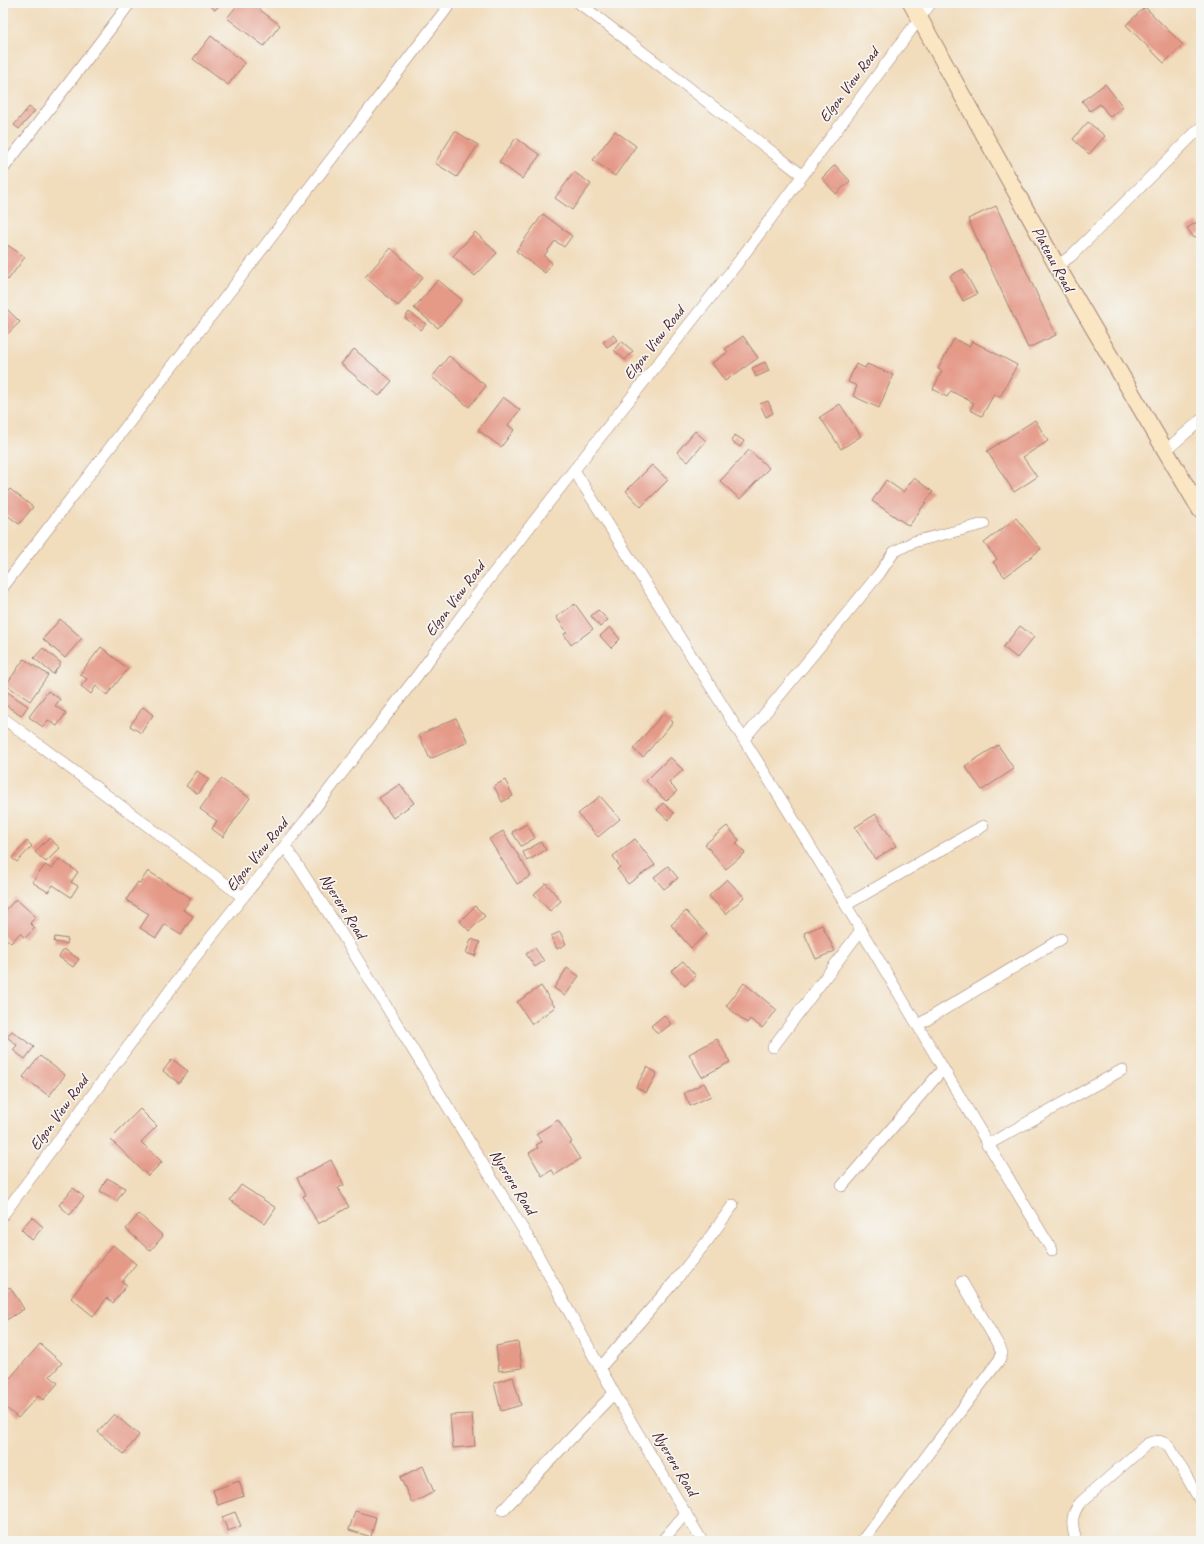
<svg xmlns="http://www.w3.org/2000/svg" width="1204" height="1544" font-family="Caveat,sans-serif">
<style>
.building{fill:#e59a88}
.lines{fill:none;stroke-linecap:round;stroke-linejoin:round}
.street-casing{stroke:#9e7e73;stroke-width:12}
.secondary-casing{stroke:#9e7e73;stroke-width:18}
.street{stroke:#fff;stroke-width:11}
.secondary{stroke:#fbe6c4;stroke-width:16}
.labels{text-anchor:middle;dominant-baseline:central;stroke-width:3.5;stroke-linejoin:round;paint-order:stroke}
.street-label{font-size:16px;fill:#4a1f2b;stroke:#f6f6f2}
</style>
<rect width="100%" height="100%" fill="#f6f6f2"/>
<filter id="ink" filterUnits="userSpaceOnUse"><feTurbulence type="fractalNoise" baseFrequency=".025" numOctaves="2"/><feDisplacementMap in="SourceGraphic" scale="8" xChannelSelector="R" yChannelSelector="G"/><feConvolveMatrix kernelMatrix="1 2 1 2 8 2 1 2 1" color-interpolation-filters="sRGB"/></filter>
<filter id="wash" filterUnits="userSpaceOnUse"><feTurbulence type="fractalNoise" baseFrequency=".012" numOctaves="4" result="noise"/><feDisplacementMap in="SourceGraphic" scale="16" xChannelSelector="R" yChannelSelector="G"/><feGaussianBlur stdDeviation="0.9" result="paint"/><feColorMatrix in="noise" values="0 0 0 0 0 0 0 0 0 0 0 0 0 0 0 0 0 1.4 0 .05"/><feComposite in="paint" operator="in"/></filter>
<g filter="url(#wash)">
<rect width="100%" height="100%" fill="#f1dcbb"/>
<g id="blocks">
<g class="building">
<polygon points="207,3 221,3 215,10"/>
<polygon points="239,3 251,3 280,25 264,46 227,18"/>
<polygon points="1145,7 1183,45 1164,63 1126,25"/>
<polygon points="211,36 245,63 228,85 193,59"/>
<polygon points="1105,84 1123,107 1110,117 1100,104 1090,111 1082,101"/>
<polygon points="29,107 35,111 19,129 14,125"/>
<polygon points="1088,122 1105,136 1089,154 1073,139"/>
<polygon points="455,131 478,145 457,177 435,163"/>
<polygon points="615,131 636,146 615,176 593,160"/>
<polygon points="516,138 540,155 522,179 499,162"/>
<polygon points="835,165 850,181 836,194 822,178"/>
<polygon points="574,172 591,184 572,210 555,198"/>
<polygon points="996,206 1056,335 1028,348 968,219"/>
<polygon points="543,214 572,236 564,247 555,241 544,256 552,263 545,273 516,251"/>
<polygon points="1197,222 1201,228 1201,233 1194,238 1187,228"/>
<polygon points="475,232 497,253 475,276 453,256"/>
<polygon points="3,242 25,257 8,280 3,276"/>
<polygon points="391,248 423,277 398,306 365,277"/>
<polygon points="963,269 977,294 963,301 950,276"/>
<polygon points="438,280 462,300 438,328 414,308"/>
<polygon points="3,305 20,322 3,338"/>
<polygon points="409,312 426,324 421,330 405,318"/>
<polygon points="613,335 617,340 607,347 603,342"/>
<polygon points="743,336 758,358 725,381 712,363 728,352 725,349"/>
<polygon points="954,339 969,346 972,341 1017,365 1000,397 994,394 982,416 970,410 974,403 951,391 947,397 933,389 942,371 938,369"/>
<polygon points="621,341 633,351 625,360 614,350"/>
<polygon points="354,349 392,381 379,396 341,364"/>
<polygon points="449,356 486,386 469,407 432,377"/>
<polygon points="765,362 769,371 756,377 752,368"/>
<polygon points="856,364 865,368 867,364 893,375 879,408 853,396 857,386 848,382"/>
<polygon points="503,397 520,410 508,425 514,430 501,447 478,430"/>
<polygon points="768,401 773,413 766,417 760,404"/>
<polygon points="840,404 861,436 841,449 820,417"/>
<polygon points="1035,420 1048,441 1023,457 1037,477 1014,492 987,451"/>
<polygon points="695,431 706,441 688,462 677,452"/>
<polygon points="735,435 744,441 740,447 731,441"/>
<polygon points="749,450 769,468 740,499 720,481"/>
<polygon points="652,465 668,480 641,507 626,491"/>
<polygon points="914,478 933,492 909,526 872,501 886,480 903,492"/>
<polygon points="10,489 33,507 19,524 3,512 3,497"/>
<polygon points="1016,518 1041,549 1005,577 993,562 997,559 984,543"/>
<polygon points="575,604 593,629 571,645 564,634 567,632 556,617"/>
<polygon points="598,610 608,620 600,627 591,616"/>
<polygon points="60,619 82,638 65,658 43,639"/>
<polygon points="1020,626 1034,637 1017,658 1003,647"/>
<polygon points="610,627 620,639 611,648 600,636"/>
<polygon points="101,647 128,669 107,695 96,686 91,694 81,686 87,679 80,674"/>
<polygon points="43,648 61,663 53,674 34,658"/>
<polygon points="24,659 48,675 30,701 6,685"/>
<polygon points="3,689 28,706 21,716 3,703"/>
<polygon points="48,691 60,699 55,706 66,713 57,726 48,720 43,727 29,717"/>
<polygon points="143,707 153,715 141,733 130,726"/>
<polygon points="663,714 673,722 643,757 633,749"/>
<polygon points="456,718 468,742 430,759 419,735"/>
<polygon points="998,745 1014,769 982,790 965,766"/>
<polygon points="670,757 683,770 669,783 677,791 666,801 646,781"/>
<polygon points="197,771 209,779 198,794 186,786"/>
<polygon points="221,779 250,798 223,837 212,829 217,821 200,809"/>
<polygon points="505,780 513,796 502,802 494,786"/>
<polygon points="400,784 414,803 393,818 379,798"/>
<polygon points="600,796 620,819 598,837 578,814"/>
<polygon points="663,803 674,813 668,820 657,810"/>
<polygon points="876,814 896,846 875,859 855,827"/>
<polygon points="527,824 535,838 521,846 512,832"/>
<polygon points="727,826 739,840 736,843 745,853 726,869 705,844"/>
<polygon points="503,831 531,876 517,884 489,839"/>
<polygon points="49,838 60,848 46,862 35,852"/>
<polygon points="635,839 655,865 628,884 617,869 620,867 613,856"/>
<polygon points="27,841 32,846 17,862 12,858"/>
<polygon points="541,842 546,850 527,861 523,852"/>
<polygon points="59,859 78,872 71,882 78,886 71,897 53,885 48,892 32,882 45,865 52,869"/>
<polygon points="668,866 678,878 664,889 654,877"/>
<polygon points="148,871 191,898 183,910 193,916 181,934 165,924 156,938 140,928 149,914 126,900 138,882 140,883"/>
<polygon points="727,879 744,897 726,914 709,896"/>
<polygon points="546,883 561,901 550,911 534,894"/>
<polygon points="16,899 36,917 30,923 35,928 25,938 20,933 11,943 3,936 3,913"/>
<polygon points="475,906 485,916 469,931 460,921"/>
<polygon points="686,911 707,934 691,948 671,925"/>
<polygon points="822,925 835,951 816,959 804,933"/>
<polygon points="560,932 566,944 557,949 551,936"/>
<polygon points="55,937 68,939 67,944 54,942"/>
<polygon points="471,939 480,942 475,956 466,953"/>
<polygon points="535,948 544,961 535,967 526,954"/>
<polygon points="64,949 79,959 73,967 59,957"/>
<polygon points="683,961 696,976 685,986 671,971"/>
<polygon points="567,968 579,976 565,996 554,988"/>
<polygon points="744,983 777,1010 762,1028 750,1019 747,1023 726,1006"/>
<polygon points="541,986 555,1007 532,1024 517,1002"/>
<polygon points="664,1015 671,1024 658,1034 651,1026"/>
<polygon points="12,1031 34,1047 25,1059 13,1050 17,1045 7,1037"/>
<polygon points="717,1039 730,1062 702,1077 689,1054"/>
<polygon points="40,1056 65,1075 49,1096 23,1077"/>
<polygon points="172,1059 188,1071 179,1083 163,1071"/>
<polygon points="647,1067 657,1073 646,1093 636,1087"/>
<polygon points="704,1083 711,1096 690,1106 684,1093"/>
<polygon points="140,1109 157,1126 141,1142 162,1162 148,1176 110,1139"/>
<polygon points="558,1120 572,1142 570,1143 580,1159 555,1175 552,1170 542,1176 529,1153 538,1148 536,1145 542,1142 536,1134"/>
<polygon points="331,1160 344,1185 338,1188 349,1207 318,1224 303,1196 306,1195 297,1178"/>
<polygon points="107,1178 125,1188 117,1201 100,1191"/>
<polygon points="241,1185 276,1208 265,1224 230,1200"/>
<polygon points="73,1188 84,1197 70,1215 59,1205"/>
<polygon points="139,1214 163,1236 150,1251 126,1229"/>
<polygon points="32,1217 43,1227 32,1240 21,1229"/>
<polygon points="113,1245 136,1264 122,1282 127,1285 113,1303 107,1298 93,1316 71,1298"/>
<polygon points="10,1287 24,1309 3,1322 3,1291"/>
<polygon points="518,1342 522,1368 499,1371 496,1346"/>
<polygon points="40,1344 62,1363 50,1376 58,1383 43,1400 38,1396 18,1418 3,1405 3,1386"/>
<polygon points="513,1377 521,1405 501,1411 494,1383"/>
<polygon points="114,1414 139,1435 124,1454 98,1432"/>
<polygon points="472,1414 475,1446 453,1448 450,1415"/>
<polygon points="423,1466 434,1492 412,1503 400,1477"/>
<polygon points="239,1481 244,1496 218,1505 213,1490"/>
<polygon points="355,1511 376,1517 371,1537 349,1530"/>
<polygon points="235,1512 241,1526 228,1531 222,1517"/>
</g>
</g>
</g>
<g filter="url(#ink)">
<use href="#blocks" fill-opacity="0" stroke="#9e7e73" stroke-width="1"/>
<g class="lines">
<g class="street-casing">
<g id="street">
<polyline points="579,3 802,175"/>
<polyline points="3,169 130,3"/>
<polyline points="1057,266 1071,256 1201,127"/>
<polyline points="1165,451 1201,420"/>
<path d="M574,470C665,615 758,759 847,907C916,1021 982,1136 1052,1250"/>
<polyline points="3,587 451,3"/>
<polyline points="3,718 243,897"/>
<polyline points="744,739 879,574 894,552 913,542 984,524"/>
<polyline points="285,847 295,861 340,931 529,1239 614,1393 702,1541"/>
<polyline points="846,905 983,826"/>
<polyline points="918,1025 1061,939"/>
<polyline points="773,1047 861,930"/>
<polyline points="987,1145 1122,1070"/>
<polyline points="842,1186 943,1069"/>
<polyline points="3,1215 188,966 243,897 305,821 417,676 485,584 574,470 736,265 931,3"/>
<polyline points="600,1368 675,1281 708,1240 733,1205"/>
<polyline points="503,1510 614,1393"/>
<polyline points="662,1541 686,1513"/>
<polyline points="862,1541 1000,1359 1002,1353 999,1346 962,1282"/>
<path d="M1076,1541C1072,1526 1070,1516 1080,1503L1147,1444C1156,1440 1161,1440 1169,1446L1201,1502"/>
</g>
</g>
<g class="secondary-casing">
<polyline id="secondary" points="911,3 1057,266 1201,511"/>
</g>
<use href="#street" class="street"/>
<use href="#secondary" class="secondary"/>
</g>
</g>
<g class="labels">
<g class="street-label">
<text transform="translate(849 85) rotate(-53)">Elgon View Road</text>
<text transform="translate(1053 259) rotate(61)">Plateau Road</text>
<text transform="translate(654 343) rotate(-52)">Elgon View Road</text>
<text transform="translate(455 599) rotate(-53)">Elgon View Road</text>
<text transform="translate(257 855) rotate(-51)">Elgon View Road</text>
<text transform="translate(343 906) rotate(58)">Nyerere Road</text>
<text transform="translate(59 1113) rotate(-54)">Elgon View Road</text>
<text transform="translate(513 1182) rotate(58)">Nyerere Road</text>
<text transform="translate(675 1463) rotate(59)">Nyerere Road</text>
</g>
</g>
<rect width="1204" height="1544" fill="none" stroke="#f6f6f2" stroke-width="16"/>
</svg>
